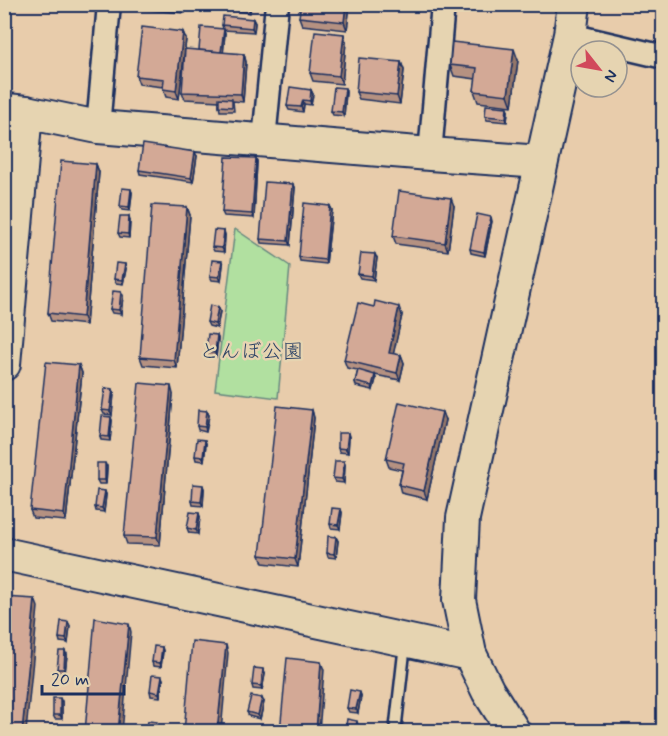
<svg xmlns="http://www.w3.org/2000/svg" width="668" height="736" font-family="Mynerve,'Klee One',sans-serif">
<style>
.green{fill:#b1e0a0;stroke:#66887f;stroke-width:1.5}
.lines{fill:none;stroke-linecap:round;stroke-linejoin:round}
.lane-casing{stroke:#1b2f5e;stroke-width:15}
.street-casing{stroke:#1b2f5e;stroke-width:27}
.secondary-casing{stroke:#1b2f5e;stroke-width:36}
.lane{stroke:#e6d4b1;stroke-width:10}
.street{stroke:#e6d4b1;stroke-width:22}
.secondary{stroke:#e6d4b1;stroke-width:32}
.wall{fill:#b59181;stroke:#1b2f5e;stroke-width:1.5}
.shaded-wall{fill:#947669;stroke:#1b2f5e;stroke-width:1.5}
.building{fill:#d3a996;stroke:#1b2f5e;stroke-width:1.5}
.labels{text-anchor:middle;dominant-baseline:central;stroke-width:5;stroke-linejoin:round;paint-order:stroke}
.park-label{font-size:21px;fill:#2a4165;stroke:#e6d4b1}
</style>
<rect width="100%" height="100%" fill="#e8ccab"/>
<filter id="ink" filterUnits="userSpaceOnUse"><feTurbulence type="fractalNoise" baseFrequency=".0167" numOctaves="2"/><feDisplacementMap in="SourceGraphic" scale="12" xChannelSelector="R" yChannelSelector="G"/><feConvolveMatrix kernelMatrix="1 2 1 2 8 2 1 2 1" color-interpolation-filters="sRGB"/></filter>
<g filter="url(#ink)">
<polygon class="green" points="235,229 290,266 278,398 215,390"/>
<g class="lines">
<g class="lane-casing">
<polyline id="lane" points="395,732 405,644"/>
</g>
<g class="street-casing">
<g id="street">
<polyline points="570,35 664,57"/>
<polyline points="98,127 109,4"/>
<polyline points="264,140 277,4"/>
<polyline points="430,154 443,4"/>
</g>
</g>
<g class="secondary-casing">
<g id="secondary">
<polyline points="26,112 98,127 430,154 541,162"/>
<polyline points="4,364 26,112 7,110"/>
<polyline points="4,554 470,654"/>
<polyline points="514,732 488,691 470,654 459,600 463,518 570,35 574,4"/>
</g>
</g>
<use href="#lane" class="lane"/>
<use href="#street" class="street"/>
<use href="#secondary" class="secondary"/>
</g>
<g class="wall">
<polygon points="134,4 185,4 185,13 135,9"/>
<polygon points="206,4 251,4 250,13 207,7"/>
<polygon points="350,4 347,30 302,25 299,17"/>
<polygon points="253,19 255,23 254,32 224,30 225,33 223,53 244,54 246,62 243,102 233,101 234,111 220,111 219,106 219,101 185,99 182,92 199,50 223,29 222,25"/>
<polygon points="183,32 186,39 179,99 166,97 163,89 163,87 139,84 136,76"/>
<polygon points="346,42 342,84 313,81 310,73"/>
<polygon points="518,60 512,106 478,102 474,91 476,79 454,76 450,65"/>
<polygon points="401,62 404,70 400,104 359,99 356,92"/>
<polygon points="311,90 313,94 311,105 304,104 303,112 289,110 287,106"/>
<polygon points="346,92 344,116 333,115 331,111"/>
<polygon points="508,111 507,122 487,120 485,116"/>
<polygon points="197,156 193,182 140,174 139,170"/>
<polygon points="257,162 254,218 224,216 222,212"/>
<polygon points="96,164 99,172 86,325 51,321 48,313"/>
<polygon points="295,188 290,245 261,243 260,239"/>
<polygon points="132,193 130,211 122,210 120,206"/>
<polygon points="330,206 332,210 326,264 300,261 299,257"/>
<polygon points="454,206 448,251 396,244 393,236"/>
<polygon points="187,207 190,215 177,368 143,365 140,357"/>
<polygon points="129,216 130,221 129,238 120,237 118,233"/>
<polygon points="492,221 485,256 471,253 470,249"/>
<polygon points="224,231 225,235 224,252 214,251 212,247"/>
<polygon points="377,258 374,280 360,278 358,274"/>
<polygon points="223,265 221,281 212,280 210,276"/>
<polygon points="126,269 123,284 116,283 114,279"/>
<polygon points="123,296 121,314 112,313 110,309"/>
<polygon points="218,307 220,311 217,328 209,326 207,322"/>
<polygon points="402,315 393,354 401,355 404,363 400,380 375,375 376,379 373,390 356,386 355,382 358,370 347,368 344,360"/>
<polygon points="218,339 216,357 207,356 206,352"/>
<polygon points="79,365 82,373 66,521 33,518 30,510"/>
<polygon points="114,393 112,415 104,414 102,410"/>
<polygon points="173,394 160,545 127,544 124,536"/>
<polygon points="312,410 314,418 298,567 263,563 260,555"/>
<polygon points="207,411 209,415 206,432 198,430 197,426"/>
<polygon points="445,420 427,499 401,493 399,485 402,470 389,467 386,459"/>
<polygon points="112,421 110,441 101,440 100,436"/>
<polygon points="348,433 349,437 348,453 339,452 338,448"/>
<polygon points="206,444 204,461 196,460 195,456"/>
<polygon points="345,465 344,483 335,482 333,478"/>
<polygon points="107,467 106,484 99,484 97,480"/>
<polygon points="204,489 203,506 193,505 192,501"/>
<polygon points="106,495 104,512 96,511 95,507"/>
<polygon points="342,513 340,529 331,528 330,524"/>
<polygon points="200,517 198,534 189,533 187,528"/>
<polygon points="336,537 338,541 336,558 328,557 327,553"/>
<polygon points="68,622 70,626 68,643 60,642 59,638"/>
<polygon points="162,647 163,651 161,667 153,666 152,662"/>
<polygon points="67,655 65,673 59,673 57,669"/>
<polygon points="265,674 262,690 253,689 252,685"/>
<polygon points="163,680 160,697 151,696 150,691"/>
<polygon points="361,696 358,713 349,712 347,708"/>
<polygon points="62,702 62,719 55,719 53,715"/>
<polygon points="264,702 260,719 249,716 247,712"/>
</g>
<g class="shaded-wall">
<polygon points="247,4 251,4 250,13"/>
<polygon points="346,4 350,4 347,30 344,22"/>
<polygon points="253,19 255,23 254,32 252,28"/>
<polygon points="224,29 225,33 223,56 221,52"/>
<polygon points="183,32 186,39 179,99 176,91"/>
<polygon points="344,34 346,42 342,84 339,76"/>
<polygon points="514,49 518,60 512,106 508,95"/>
<polygon points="244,54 246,62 243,102 241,94"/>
<polygon points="401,62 404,70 400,104 397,96"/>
<polygon points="345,88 346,92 344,116 342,112"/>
<polygon points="311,90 313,94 311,105 310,101"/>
<polygon points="303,100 304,104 303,112 301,107"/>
<polygon points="507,107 508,111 507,122 506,118"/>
<polygon points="195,152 197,156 193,182 191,178"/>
<polygon points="256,158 257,162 254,218 252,214"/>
<polygon points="96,164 99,172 86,325 83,317"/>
<polygon points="293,184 295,188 290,245 288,241"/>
<polygon points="131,189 132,193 130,211 129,207"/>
<polygon points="451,198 454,206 448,251 445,243"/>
<polygon points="330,206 332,210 326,264 325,260"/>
<polygon points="187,207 190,215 177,368 174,360"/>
<polygon points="129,216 130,221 129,238 128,234"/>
<polygon points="491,217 492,221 485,256 484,252"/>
<polygon points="224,231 225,235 224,252 222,248"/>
<polygon points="375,254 377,258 374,280 372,276"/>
<polygon points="222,261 223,265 221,281 219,277"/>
<polygon points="125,264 126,269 123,284 122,280"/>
<polygon points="121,292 123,296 121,314 119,310"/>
<polygon points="218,307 220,311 217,328 215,324"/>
<polygon points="399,307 402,315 392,360 389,353"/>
<polygon points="217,335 218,339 216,357 215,353"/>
<polygon points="401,355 404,363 400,380 397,373"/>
<polygon points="79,365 82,373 66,521 64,514"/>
<polygon points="375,375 376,379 373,390 372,386"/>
<polygon points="171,386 173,394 160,545 157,537"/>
<polygon points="113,389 114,393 112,415 110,411"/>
<polygon points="312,410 314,418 298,567 295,559"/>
<polygon points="207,411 209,415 206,432 205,427"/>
<polygon points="442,412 445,420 427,499 424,491"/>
<polygon points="111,417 112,421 110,441 109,437"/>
<polygon points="348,433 349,437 348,453 346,449"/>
<polygon points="205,440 206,444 204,461 203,457"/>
<polygon points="344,461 345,465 344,483 342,479"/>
<polygon points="105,463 107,467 106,484 105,480"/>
<polygon points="203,485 204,489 203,506 201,502"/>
<polygon points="105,491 106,495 104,512 102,508"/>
<polygon points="341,509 342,513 340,529 338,525"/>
<polygon points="199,513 200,517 198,534 196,530"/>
<polygon points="336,537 338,541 336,558 334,554"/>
<polygon points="35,599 38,607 26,732 22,732"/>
<polygon points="68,622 70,626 68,643 66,639"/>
<polygon points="129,624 131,632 122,732 118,732"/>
<polygon points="226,645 228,653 221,732 217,732"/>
<polygon points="162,647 163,651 161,667 160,663"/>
<polygon points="65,651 67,655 65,673 64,669"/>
<polygon points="321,662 324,670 319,732 316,732"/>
<polygon points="263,669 265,674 262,690 261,686"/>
<polygon points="162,676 163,680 160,697 159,693"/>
<polygon points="360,692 361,696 358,713 356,709"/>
<polygon points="60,698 62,702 62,719 60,715"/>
<polygon points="262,698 264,702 260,719 258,715"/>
<polygon points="357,721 358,725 357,732 355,732"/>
</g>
<g class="building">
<polygon points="134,4 184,4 183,9"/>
<polygon points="301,4 346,4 344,22 299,17"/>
<polygon points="223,16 253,19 252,28 222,25"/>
<polygon points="142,27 183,32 176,91 163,89 164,79 136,76"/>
<polygon points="201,27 224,29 221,52 199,50"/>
<polygon points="315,31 344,34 339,76 310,73"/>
<polygon points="452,42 514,49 508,95 474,91 477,68 450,65"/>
<polygon points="185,49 244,54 241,94 182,92"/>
<polygon points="359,58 401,62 397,96 356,92"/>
<polygon points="290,87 311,90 310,101 303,100 301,107 287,106"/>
<polygon points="334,87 345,88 342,112 331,111"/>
<polygon points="219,98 232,99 232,107 219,106"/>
<polygon points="486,105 507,107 506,118 485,116"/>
<polygon points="143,144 195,152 191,178 139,170"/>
<polygon points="226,157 256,158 252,214 222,212"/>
<polygon points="61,161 96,164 83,317 48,313"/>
<polygon points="265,182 293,184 288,241 260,239"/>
<polygon points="122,188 131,189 129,207 120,206"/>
<polygon points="399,191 451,198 445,243 393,236"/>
<polygon points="304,203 330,206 325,260 299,257"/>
<polygon points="152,205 187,207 174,360 140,357"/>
<polygon points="477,214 491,217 484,252 470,249"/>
<polygon points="120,216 129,216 128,234 118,233"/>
<polygon points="214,230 224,231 222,248 212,247"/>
<polygon points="361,253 375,254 372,276 358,274"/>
<polygon points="212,260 222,261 219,277 210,276"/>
<polygon points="116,263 125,264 122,280 114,279"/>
<polygon points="113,291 121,292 119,310 110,309"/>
<polygon points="375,301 399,307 389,353 401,355 397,373 344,360 358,303 374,307"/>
<polygon points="210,305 218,307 215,324 207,322"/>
<polygon points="208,334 217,335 215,353 206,352"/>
<polygon points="46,362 79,365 64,514 30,510"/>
<polygon points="358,370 375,375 372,386 355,382"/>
<polygon points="139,383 171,386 157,537 124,536"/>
<polygon points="105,388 113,389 110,411 102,410"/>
<polygon points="399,402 442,412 424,491 399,485 404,463 386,459"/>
<polygon points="277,406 312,410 295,559 260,555"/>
<polygon points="198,410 207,411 205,427 197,426"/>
<polygon points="102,416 111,417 109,437 100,436"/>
<polygon points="338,433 348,433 346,449 338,448"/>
<polygon points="197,439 205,440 203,457 195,456"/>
<polygon points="335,461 344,461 342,479 333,478"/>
<rect x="97" y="463" width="8" height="17"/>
<polygon points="193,484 203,485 201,502 192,501"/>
<polygon points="97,490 105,491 102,508 95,507"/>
<polygon points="332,508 341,509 338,525 330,524"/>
<polygon points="190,512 199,513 196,530 187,528"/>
<polygon points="328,536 336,537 334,554 327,553"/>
<polygon points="4,597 35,599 22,732 4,732"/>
<polygon points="95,618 129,624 118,732 85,732"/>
<polygon points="61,621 68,622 66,639 59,638"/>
<polygon points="192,641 226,645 217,732 184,732"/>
<polygon points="154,646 162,647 160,663 152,662"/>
<polygon points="59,651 65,651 64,669 57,669"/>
<polygon points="287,658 321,662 316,732 280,732"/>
<polygon points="254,668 263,669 261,686 252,685"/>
<polygon points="152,675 162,676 159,693 150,691"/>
<polygon points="350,690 360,692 356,709 347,708"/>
<polygon points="251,696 262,698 258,715 247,712"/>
<rect x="53" y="698" width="7" height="17"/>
<polygon points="347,719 357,721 355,732 345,732"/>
<polygon points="148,721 157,722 156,732 146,732"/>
<polygon points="51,725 59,727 58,732 50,732"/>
</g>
</g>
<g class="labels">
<g class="park-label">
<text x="251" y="352">とんぼ公園</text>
</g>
</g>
<rect width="668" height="736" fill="none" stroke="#e6d4b1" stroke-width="24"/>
<rect x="12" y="12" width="644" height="712" fill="none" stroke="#1b2f5e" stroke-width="2" filter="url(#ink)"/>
<g transform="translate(599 69) rotate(121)"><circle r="28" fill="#e6d4b1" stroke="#959290" stroke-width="1.5"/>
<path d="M0-4.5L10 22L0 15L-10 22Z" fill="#d1495b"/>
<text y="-9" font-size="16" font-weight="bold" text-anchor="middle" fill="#1b2f5e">N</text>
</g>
<path d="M42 685v9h82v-9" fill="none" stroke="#1b2f5e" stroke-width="3"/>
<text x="51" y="685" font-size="18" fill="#1b2f5e" stroke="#e6d4b1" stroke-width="4.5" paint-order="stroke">20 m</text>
</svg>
